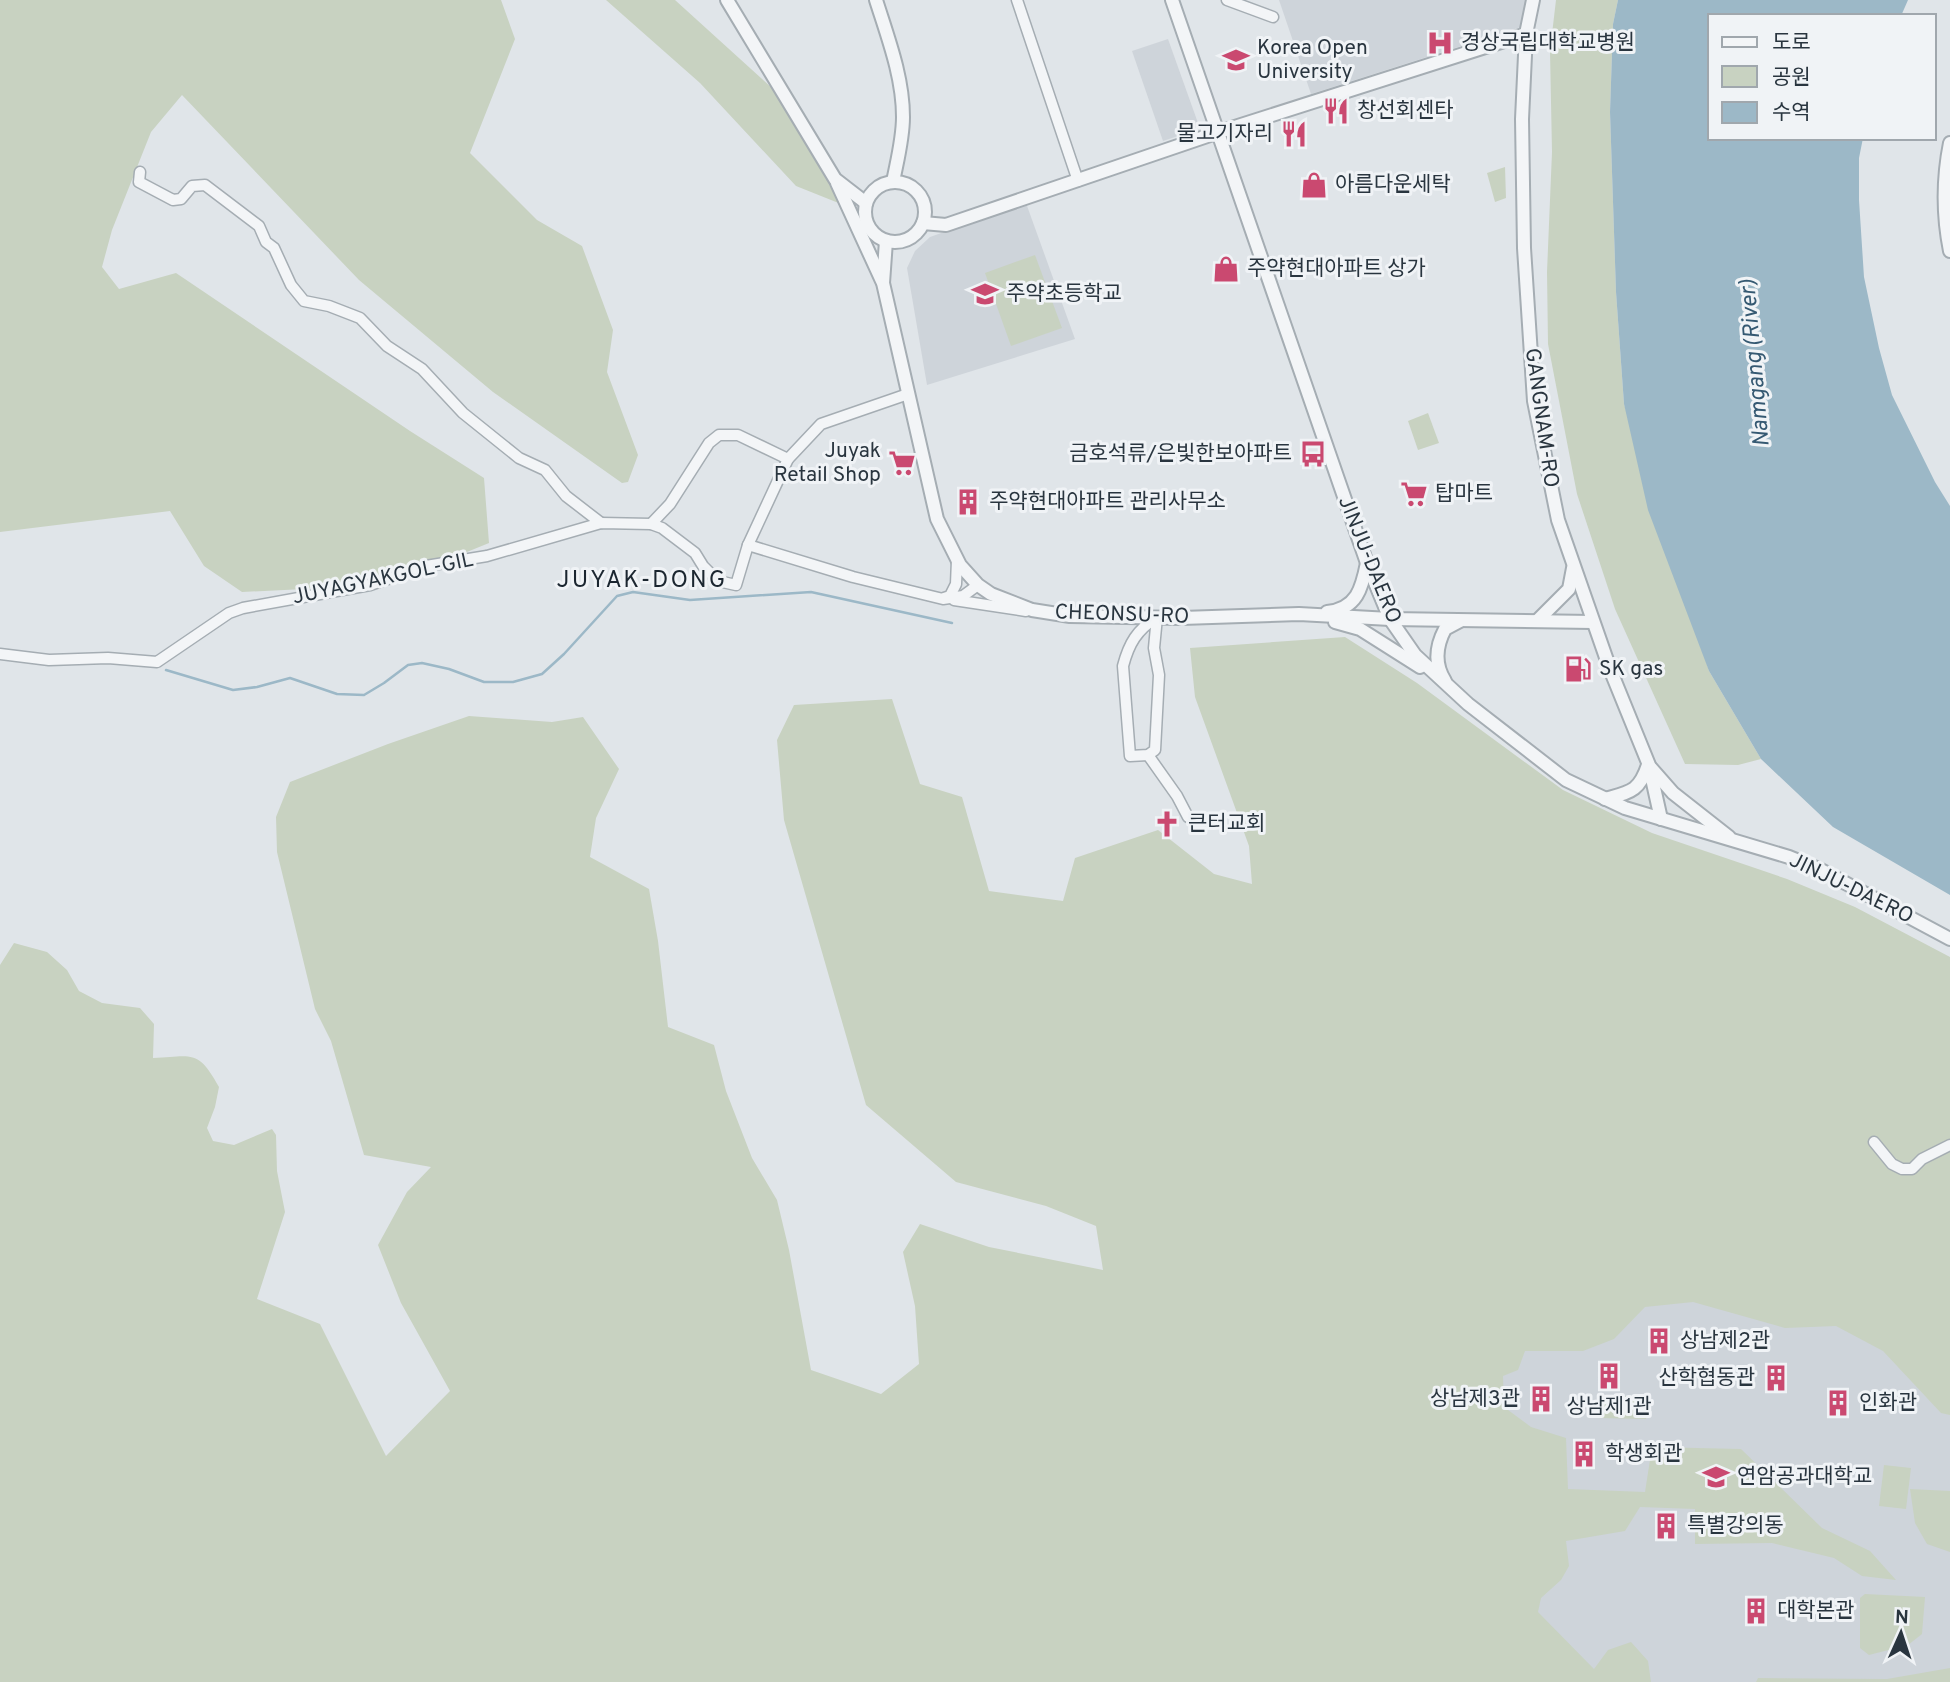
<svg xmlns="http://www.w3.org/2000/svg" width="1950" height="1682" font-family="Overpass,'Noto Sans KR',sans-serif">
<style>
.built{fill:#ced4da}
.green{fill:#c8d2c1}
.water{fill:#9cb8c7}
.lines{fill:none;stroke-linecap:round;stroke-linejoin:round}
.stream{stroke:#9cb8c7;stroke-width:2.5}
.minor-casing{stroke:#a5adb3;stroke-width:13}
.tertiary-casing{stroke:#a5adb3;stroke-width:16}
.minor{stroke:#f3f5f7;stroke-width:10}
.tertiary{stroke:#f3f5f7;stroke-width:12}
.labels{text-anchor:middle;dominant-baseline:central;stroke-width:6;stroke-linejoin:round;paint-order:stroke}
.poi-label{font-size:21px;fill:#29353f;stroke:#f0f3f6;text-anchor:start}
.street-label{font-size:21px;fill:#29353f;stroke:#f0f3f6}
.water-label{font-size:23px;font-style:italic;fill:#355972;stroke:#f0f3f6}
.quarter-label{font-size:24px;letter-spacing:2px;fill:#1b2630;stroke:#f0f3f6}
</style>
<rect width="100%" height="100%" fill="#e0e5e9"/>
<g class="built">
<polygon points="1279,0 1531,0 1524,26 1311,94"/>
<polygon points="1168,39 1198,123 1196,130 1163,141 1132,51"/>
<polygon points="1026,203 1075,339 927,385 907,268 915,251 930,237"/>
<polygon points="1672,1281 1862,1327 1950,1365 1950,1682 1600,1682 1492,1589 1474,1360"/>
</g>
<g class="green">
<polygon points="0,0 501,0 515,39 470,153 537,220 582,246 613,330 607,372 638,455 628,482 622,483 493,392 359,280 182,95 151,132 112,230 102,267 119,289 176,273 410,431 484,478 489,543 386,585 242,592 204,566 170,511 0,532"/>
<polygon points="606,0 675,0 783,98 846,206 796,186 700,83"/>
<polygon points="1556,0 1618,0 1613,24 1610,112 1616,292 1624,404 1709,671 1761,759 1738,765 1685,764 1615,609 1577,494 1548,344 1547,272 1552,152 1550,51"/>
<polygon points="1505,167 1506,198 1495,202 1487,173"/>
<polygon points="1035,255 1062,328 1011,346 985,273"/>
<polygon points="1428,413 1439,443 1418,450 1408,421"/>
<path d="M1345,637L1417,683L1563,790L1652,833L1787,879L1855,907L1950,957V1415L1941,1413L1883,1351L1836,1326L1785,1328L1693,1302L1645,1307L1614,1339L1583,1351H1525L1518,1370L1503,1376L1504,1407L1531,1427L1566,1438L1568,1489L1645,1492L1652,1447L1741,1449L1822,1528L1870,1551L1896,1580L1862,1576L1834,1558L1772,1543L1695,1544V1509L1640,1507L1625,1531L1566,1541L1569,1566L1561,1580L1541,1598L1538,1612L1594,1669L1608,1650L1631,1642L1648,1661L1651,1682H0V965L14,943L47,952L67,970L79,991L102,1003L140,1008L154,1024L153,1058C193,1056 198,1049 219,1087L215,1107L207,1128L213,1141L234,1145L272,1129L276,1135L277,1171L285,1212L257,1299L320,1324L386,1456L450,1391L401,1303L378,1245L407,1192L431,1167L364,1155L331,1041L315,1009L277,852L276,817L290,782L388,744L469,716L552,722L583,717L619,769L596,818L590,857L649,889L658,941L668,1027L714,1045L726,1091L752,1158L777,1200L789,1250L811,1370L881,1394L919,1364L915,1306L903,1252L920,1224L989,1247L1103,1270L1096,1226L1046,1206L956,1182L866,1105L784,820L777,740L794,705L892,699L920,784L962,797L989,891L1063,901L1075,858L1158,830L1214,874L1252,884L1249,846L1195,697L1190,648Z"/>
<polygon points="1598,1395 1646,1397 1646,1419 1597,1418"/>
<polygon points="1884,1465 1911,1468 1906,1509 1879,1506"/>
<polygon points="1910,1489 1950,1491 1950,1552 1927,1544 1915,1523"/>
<polygon points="1865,1594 1925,1597 1922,1634 1908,1645 1869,1655 1860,1648 1860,1598"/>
<polygon points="1950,1668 1950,1682 1756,1682 1758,1678 1887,1679"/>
</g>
<polygon class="water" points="1618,0 1908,0 1901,16 1710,16 1710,138 1863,138 1859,158 1859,200 1864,277 1879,348 1892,395 1935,482 1950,506 1950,895 1833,827 1761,759 1709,671 1648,510 1624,404 1616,292 1610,112 1613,24"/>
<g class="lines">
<polyline class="stream" points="166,670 233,690 257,687 290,678 337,694 364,695 384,683 408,665 422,663 449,669 484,682 513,682 542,674 564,654 617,596 633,592 690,600 811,592 952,623"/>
<g class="minor-casing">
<g id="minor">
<polyline points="1017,0 1078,181"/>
<polyline points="1227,0 1273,17"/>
<polyline points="140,172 139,182 173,200 181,199 192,186 205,185 259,226 266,242 274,248 291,285 304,301 329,306 360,318 387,346 422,369 463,413 519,458 545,470 566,496 601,523"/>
<polyline points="651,524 670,504 709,443 719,435 738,435 788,459"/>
<polyline points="748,545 853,577 943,599 963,596 978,585"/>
<polyline points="944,598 950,596 956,584 957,560"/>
<polyline points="954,600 1026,611"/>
<path d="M1157,617L1154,648L1159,675L1155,750L1148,755L1130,756L1123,666C1129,643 1137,630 1157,617Z"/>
<polyline points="0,654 49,660 108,658 157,662 229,613 243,608 370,585 426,566 487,556 601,523 651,524 662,528 695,553 703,566 718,581 736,585 748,545 788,459 821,424 908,394"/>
<polyline points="1148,755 1177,796 1188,817"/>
<polyline points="1874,1142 1892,1164 1902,1169 1912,1169 1922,1159 1950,1145"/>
</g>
</g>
<g class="tertiary-casing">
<g id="tertiary">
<polyline points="727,0 835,179 866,203"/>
<path d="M876,0C888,38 903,77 903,117C903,139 897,161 893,182"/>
<polyline points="1172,0 1367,563 1390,619 1415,655 1468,704 1566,780 1625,808 1789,857 1821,870 1950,939"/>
<polyline points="1533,0 1526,34 1522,119 1524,248 1534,401 1558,520 1610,669 1649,765 1661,819"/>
<path d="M1950,143C1943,178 1943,216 1950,251"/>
<circle cx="895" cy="212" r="30"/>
<polyline points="837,183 882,281"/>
<polyline points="923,223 946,225 1219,132 1526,34"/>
<polyline points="886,241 883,283 937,519 960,565 978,585 991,594 1032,610 1070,616 1182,618 1299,614 1390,619 1593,622"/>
<path d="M1327,612C1357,609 1362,588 1367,563"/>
<polyline points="1537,621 1569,589 1573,568"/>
<polyline points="1335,622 1360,629 1420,667"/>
<path d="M1445,681C1434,664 1436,646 1445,629L1460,621"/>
<polyline points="1651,768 1673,793 1729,837"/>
<path d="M1605,799C1630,792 1639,792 1648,765"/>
</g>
</g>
<use href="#minor" class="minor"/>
<use href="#tertiary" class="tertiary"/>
</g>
<defs>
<g id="hospital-bare" transform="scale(2.1)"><path d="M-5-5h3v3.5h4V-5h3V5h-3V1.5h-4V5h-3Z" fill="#ca4970" stroke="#f0f3f6" stroke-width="2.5" paint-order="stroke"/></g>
<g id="university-bare" transform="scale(2.1)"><path d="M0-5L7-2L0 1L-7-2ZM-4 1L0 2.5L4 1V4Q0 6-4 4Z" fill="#ca4970" stroke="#f0f3f6" stroke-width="2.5" paint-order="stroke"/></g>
<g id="restaurant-bare" transform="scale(2.1)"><path d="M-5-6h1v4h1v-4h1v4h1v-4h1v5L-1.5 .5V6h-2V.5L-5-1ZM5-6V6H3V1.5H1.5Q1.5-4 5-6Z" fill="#ca4970" stroke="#f0f3f6" stroke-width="2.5" paint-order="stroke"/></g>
<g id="shop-bare" transform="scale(2.1)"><path d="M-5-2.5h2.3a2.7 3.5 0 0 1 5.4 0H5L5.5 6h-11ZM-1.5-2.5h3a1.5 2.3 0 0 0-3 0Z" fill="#ca4970" stroke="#f0f3f6" stroke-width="2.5" paint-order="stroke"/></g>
<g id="school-bare" transform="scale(2.1)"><path d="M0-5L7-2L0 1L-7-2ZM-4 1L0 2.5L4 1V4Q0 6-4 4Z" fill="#ca4970" stroke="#f0f3f6" stroke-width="2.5" paint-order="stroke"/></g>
<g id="bus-bare" transform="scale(2.1)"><path d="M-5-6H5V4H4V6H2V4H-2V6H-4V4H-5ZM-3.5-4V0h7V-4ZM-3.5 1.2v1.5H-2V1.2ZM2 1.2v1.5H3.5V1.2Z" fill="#ca4970" stroke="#f0f3f6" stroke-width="2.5" paint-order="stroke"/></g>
<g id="supermarket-bare" transform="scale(2.1)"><path d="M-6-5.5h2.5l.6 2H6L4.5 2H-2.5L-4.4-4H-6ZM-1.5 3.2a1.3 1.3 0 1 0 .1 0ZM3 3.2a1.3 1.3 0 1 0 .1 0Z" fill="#ca4970" stroke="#f0f3f6" stroke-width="2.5" paint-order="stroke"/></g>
<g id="building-bare" transform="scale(2.1)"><path d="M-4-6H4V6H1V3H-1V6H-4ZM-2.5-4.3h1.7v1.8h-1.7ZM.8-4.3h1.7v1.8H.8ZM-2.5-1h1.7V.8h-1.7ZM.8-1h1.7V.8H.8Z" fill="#ca4970" stroke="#f0f3f6" stroke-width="2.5" paint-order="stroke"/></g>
<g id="fuel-bare" transform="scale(2.1)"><path d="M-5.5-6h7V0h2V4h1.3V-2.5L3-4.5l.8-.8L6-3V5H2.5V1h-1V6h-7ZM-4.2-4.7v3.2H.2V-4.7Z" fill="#ca4970" stroke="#f0f3f6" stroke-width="2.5" paint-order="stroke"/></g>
<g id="church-bare" transform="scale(2.1)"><path d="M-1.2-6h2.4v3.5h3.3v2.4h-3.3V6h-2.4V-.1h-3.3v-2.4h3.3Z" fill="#ca4970" stroke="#f0f3f6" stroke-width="2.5" paint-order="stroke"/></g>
</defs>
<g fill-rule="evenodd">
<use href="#hospital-bare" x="1440" y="43"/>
<use href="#university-bare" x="1236" y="60"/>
<use href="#restaurant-bare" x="1336" y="111"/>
<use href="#restaurant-bare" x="1294" y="134"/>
<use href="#shop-bare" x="1314" y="185"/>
<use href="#shop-bare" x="1226" y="269"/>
<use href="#school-bare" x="985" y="294"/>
<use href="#bus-bare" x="1313" y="454"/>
<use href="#supermarket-bare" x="902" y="463"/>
<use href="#supermarket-bare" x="1414" y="494"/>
<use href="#building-bare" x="968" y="502"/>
<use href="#fuel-bare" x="1578" y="669"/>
<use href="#church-bare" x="1167" y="824"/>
<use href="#building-bare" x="1659" y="1341"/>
<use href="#building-bare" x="1609" y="1376"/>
<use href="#building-bare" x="1776" y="1378"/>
<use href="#building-bare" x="1541" y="1399"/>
<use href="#building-bare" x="1838" y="1403"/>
<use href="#building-bare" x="1584" y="1454"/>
<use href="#university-bare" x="1716" y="1477"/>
<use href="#building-bare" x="1666" y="1526"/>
<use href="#building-bare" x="1756" y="1611"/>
</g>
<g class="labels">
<g class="poi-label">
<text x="1461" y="43">경상국립대학교병원</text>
<text x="1257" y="48">Korea Open<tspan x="1257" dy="24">University</tspan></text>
<text x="1357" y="111">창선회센타</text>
<text x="1273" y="134" text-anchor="end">물고기자리</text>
<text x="1335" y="185">아름다운세탁</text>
<text x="1247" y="269">주약현대아파트 상가</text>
<text x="1006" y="294">주약초등학교</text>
<text x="881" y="451" text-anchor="end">Juyak<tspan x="881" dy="24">Retail Shop</tspan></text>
<text x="1292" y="454" text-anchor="end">금호석류/은빛한보아파트</text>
<text x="1435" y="494">탑마트</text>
<text x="989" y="502">주약현대아파트 관리사무소</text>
<text x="1599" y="669">SK gas</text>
<text x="1188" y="824">큰터교회</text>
<text x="1680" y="1341">상남제2관</text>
<text x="1755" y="1378" text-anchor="end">산학협동관</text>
<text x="1520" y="1399" text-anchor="end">상남제3관</text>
<text x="1859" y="1403">인화관</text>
<text x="1609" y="1407" text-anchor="middle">상남제1관</text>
<text x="1605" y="1454">학생회관</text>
<text x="1737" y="1477">연암공과대학교</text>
<text x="1687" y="1526">특별강의동</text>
<text x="1777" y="1611">대학본관</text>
</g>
<g class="street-label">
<text transform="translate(1541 418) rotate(82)">GANGNAM-RO</text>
<text transform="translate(1369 560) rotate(68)">JINJU-DAERO</text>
<text transform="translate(383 579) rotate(-12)">JUYAGYAKGOL-GIL</text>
<text transform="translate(1122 615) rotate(2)">CHEONSU-RO</text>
<text transform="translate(1851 889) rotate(26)">JINJU-DAERO</text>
</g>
<g class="water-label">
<text transform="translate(1756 363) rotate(-95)">Namgang (River)</text>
</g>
<g class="quarter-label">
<text x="642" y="581">JUYAK-DONG</text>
</g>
</g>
<rect x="1708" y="14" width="228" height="126" fill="#f0f3f6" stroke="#a0a7ad" stroke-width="2"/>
<rect x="1722" y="37" width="35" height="10" fill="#f3f5f7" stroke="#a0a7ad" stroke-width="2"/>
<text x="1772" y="49" font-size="21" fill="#29353f">도로</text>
<rect x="1722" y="66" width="35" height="21" fill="#c8d2c1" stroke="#a0a7ad" stroke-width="2"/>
<text x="1772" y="84" font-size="21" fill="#29353f">공원</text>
<rect x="1722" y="102" width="35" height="21" fill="#9cb8c7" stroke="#a0a7ad" stroke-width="2"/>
<text x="1772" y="119" font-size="21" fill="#29353f">수역</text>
<g transform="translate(1901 1633) rotate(3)" stroke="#f0f3f6" stroke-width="5" paint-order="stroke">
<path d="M0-5L12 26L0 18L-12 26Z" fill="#29353f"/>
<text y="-10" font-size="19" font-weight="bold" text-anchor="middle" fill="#29353f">N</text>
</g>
</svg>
